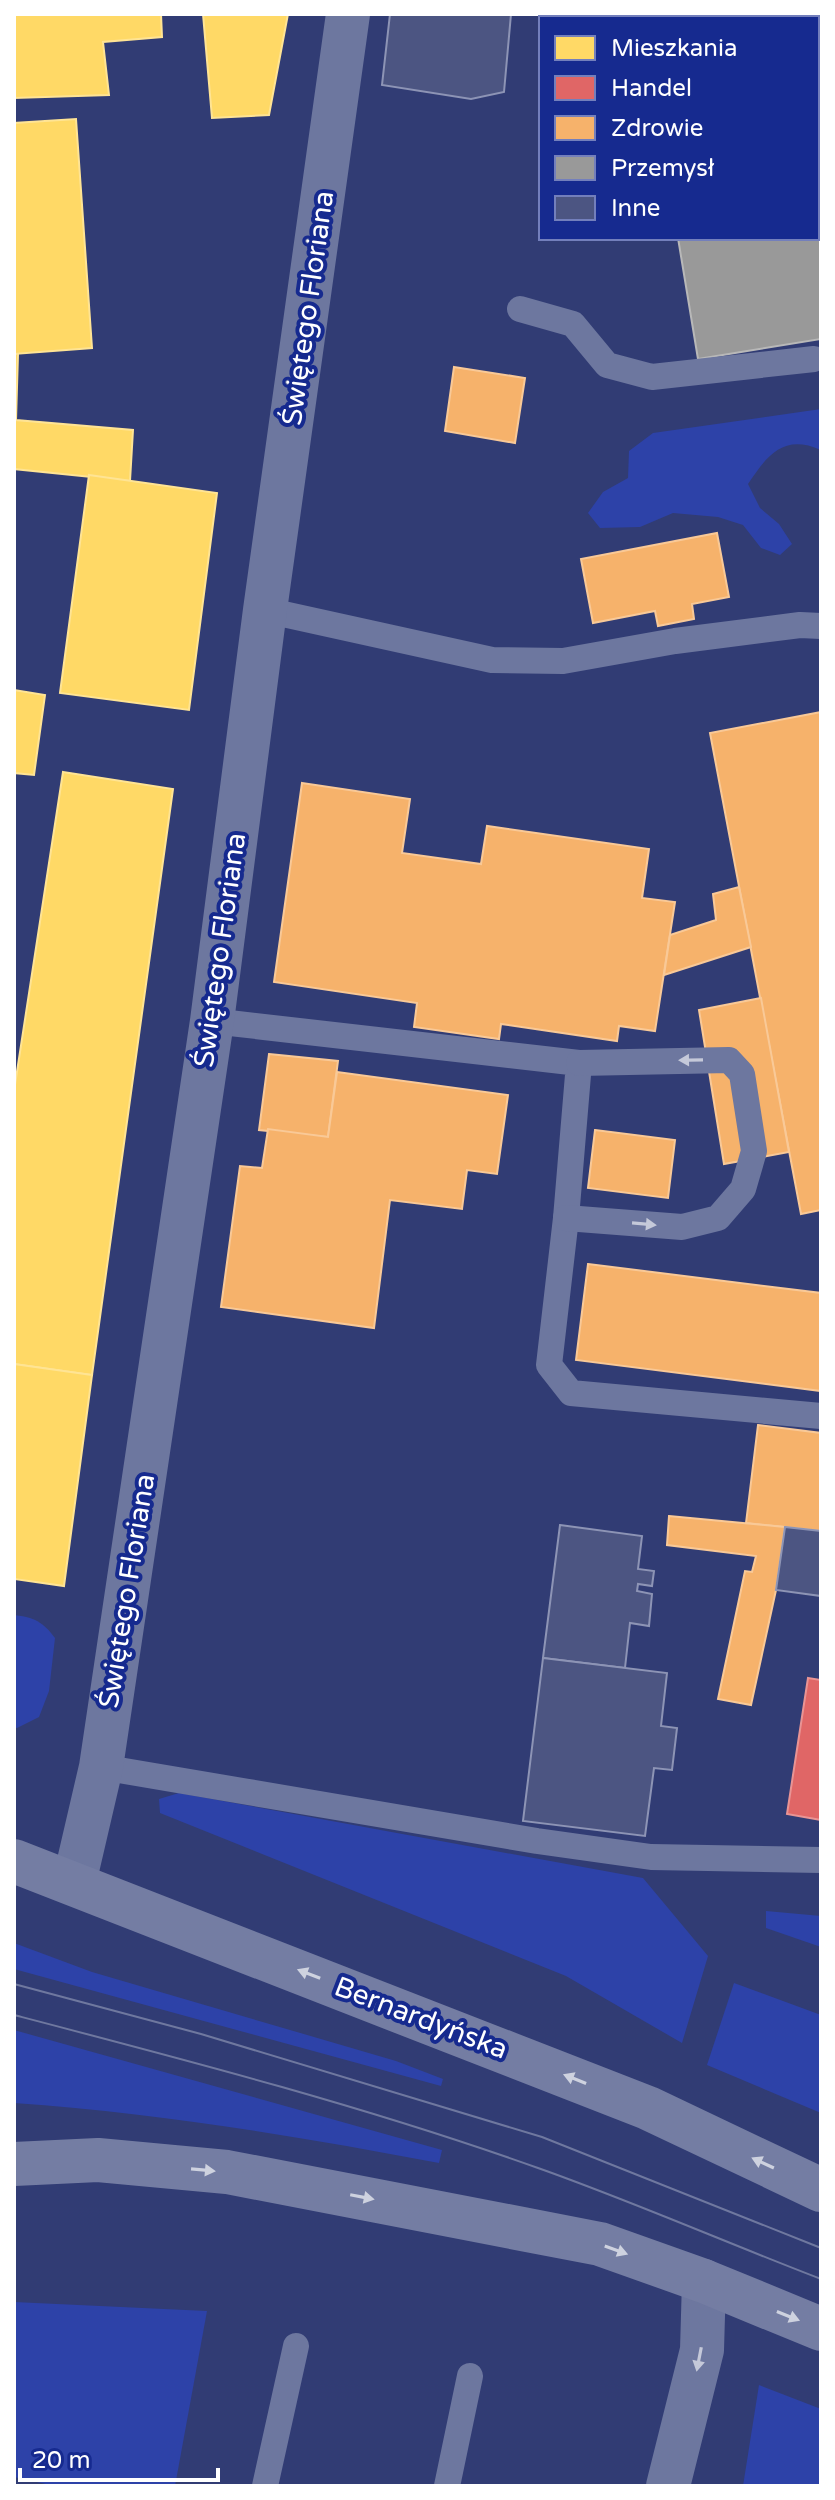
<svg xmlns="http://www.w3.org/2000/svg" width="835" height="2500" font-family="'Varela Round',sans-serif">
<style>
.green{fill:#2d42a8}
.homes{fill:#ffd966;stroke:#ffe494;stroke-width:2}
.shops{fill:#e06666;stroke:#e99494;stroke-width:2}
.health{fill:#f6b26b;stroke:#f9c997;stroke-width:2}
.industry{fill:#999;stroke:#b8b8b8;stroke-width:2}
.building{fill:#4c5582;stroke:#8d94b5;stroke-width:2}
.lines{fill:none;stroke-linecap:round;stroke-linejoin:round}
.lane{stroke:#6d779f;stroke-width:26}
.street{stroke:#6d779f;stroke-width:44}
.secondary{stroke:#747da3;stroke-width:44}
.tram{stroke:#6f789f;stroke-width:2}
.oneway{fill:#c5c9d9}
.oneway2{fill:#ced2df}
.labels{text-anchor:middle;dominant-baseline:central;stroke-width:8;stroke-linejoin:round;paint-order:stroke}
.street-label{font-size:28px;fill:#fff;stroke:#162a8f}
</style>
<rect width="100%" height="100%" fill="#313c74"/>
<g class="green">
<path d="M821,409V450C784,434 768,454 748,484L760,508L779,524L792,544L780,555L761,548L743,525L718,517L673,513L640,527L600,528L588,513L603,492L628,478L629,451L653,433Z"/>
<path d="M14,1615C34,1617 43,1622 55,1638L49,1691L39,1717L17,1728L14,1727Z"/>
<polygon points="179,1793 643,1878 708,1956 682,2043 566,1976 160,1813 159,1799"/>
<polygon points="766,1911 821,1916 821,1947 766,1928"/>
<polygon points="14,1943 92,1972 396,2061 443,2079 441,2086 14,1969"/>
<polygon points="734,1983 821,2015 821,2113 707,2065"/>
<path d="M14,2030L442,2150L439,2163C298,2136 157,2113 14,2103Z"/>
<polygon points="14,2302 207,2311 175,2486 55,2486 14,2477"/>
<polygon points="759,2385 821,2409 821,2486 743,2486"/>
</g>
<g class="homes">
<polygon points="14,14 161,14 162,37 103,42 109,95 14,98"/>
<polygon points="203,14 288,14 269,115 212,118"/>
<polygon points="76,119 92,348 14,354 14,123"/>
<polygon points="14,354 18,354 16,420 133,430 130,481 14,469"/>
<polygon points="89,475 217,493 189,710 60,693"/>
<polygon points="14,690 45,695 34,775 14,773"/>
<polygon points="63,772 173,789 92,1375 14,1364 14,1091"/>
<polygon points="14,1364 92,1375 64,1586 14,1579"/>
</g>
<polygon class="shops" points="808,1678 821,1680 821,1820 787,1814"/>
<g class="health">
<polygon points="454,367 525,378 515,443 445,431"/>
<polygon points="717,533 729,597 692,604 694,619 658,626 655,611 593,623 581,559"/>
<polygon points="821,712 821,1210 801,1214 710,733"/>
<polygon points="302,783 410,799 402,853 481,864 487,826 649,849 642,898 675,902 655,1031 619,1026 617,1041 501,1024 499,1039 414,1027 417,1003 274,982"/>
<polygon points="739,887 751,947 664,975 670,935 716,920 713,894"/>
<polygon points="761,998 789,1152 724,1164 699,1010"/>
<polygon points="269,1054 338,1061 328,1137 259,1130"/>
<polygon points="337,1072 508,1095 497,1174 467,1170 462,1209 390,1200 374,1328 221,1307 240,1166 262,1168 268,1129 328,1137"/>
<polygon points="595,1130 675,1140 668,1198 588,1188"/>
<polygon points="588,1264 821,1293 821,1391 576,1360"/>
<polygon points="758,1425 821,1433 821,1531 746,1523"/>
<polygon points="669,1516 785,1527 776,1590 751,1705 718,1699 745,1571 752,1572 756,1556 667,1545"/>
</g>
<polygon class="industry" points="821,192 821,339 698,359 678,238 817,238 817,193"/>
<g class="building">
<polygon points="390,14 511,14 504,92 471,99 382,85"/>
<polygon points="560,1525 642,1536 638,1569 654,1571 652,1586 638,1584 637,1591 652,1594 649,1626 630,1623 625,1668 543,1658"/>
<polygon points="785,1527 821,1531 821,1596 776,1590"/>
<polygon points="543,1658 667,1673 661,1726 677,1728 672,1770 654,1768 645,1836 523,1821"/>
</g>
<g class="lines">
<g class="lane">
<polyline points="520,309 573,324 607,365 652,377 814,359"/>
<polyline points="265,610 492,660 563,661 675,641 800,625 821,626"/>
<polyline points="212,1021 579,1063 566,1218 549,1365 571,1393 821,1416"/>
<polyline points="566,1218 682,1227 718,1218 743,1189 754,1151 742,1074 729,1060 579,1063"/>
<polyline points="101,1767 537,1841 651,1857 821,1860"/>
<polyline points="265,2486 296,2346"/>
<polyline points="447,2486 470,2376"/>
</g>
<g class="street">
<polyline points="74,1883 101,1767 212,1021 265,610 348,14"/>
<polyline points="668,2486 702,2350 704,2281"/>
</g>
<g class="secondary">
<polyline points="14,1861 648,2108 821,2190"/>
<polyline points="14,2164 98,2160 227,2172 600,2244 704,2281 821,2329"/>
</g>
<g class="tram">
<polyline points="14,1984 201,2034 542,2137 821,2248"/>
<path d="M14,2015C190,2061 367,2107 538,2168C634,2202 727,2243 821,2279"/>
</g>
</g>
<defs><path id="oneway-solid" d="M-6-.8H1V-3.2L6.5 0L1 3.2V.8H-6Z" transform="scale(2)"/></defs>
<g class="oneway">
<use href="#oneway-solid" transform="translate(691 1060) rotate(179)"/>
<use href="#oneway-solid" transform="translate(644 1224) rotate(5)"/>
<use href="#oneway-solid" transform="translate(699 2359) rotate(101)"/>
</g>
<g class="oneway2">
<use href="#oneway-solid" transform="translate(309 1974) rotate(-159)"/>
<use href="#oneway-solid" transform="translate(575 2079) rotate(-158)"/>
<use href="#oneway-solid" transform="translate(763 2163) rotate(-155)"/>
<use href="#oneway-solid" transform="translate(203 2170) rotate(5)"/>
<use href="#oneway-solid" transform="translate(362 2197) rotate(11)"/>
<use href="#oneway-solid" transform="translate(616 2250) rotate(20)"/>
<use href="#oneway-solid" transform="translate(788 2316) rotate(22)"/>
</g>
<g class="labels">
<g class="street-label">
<text transform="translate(308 308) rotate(-82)">Świętego Floriana</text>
<text transform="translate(220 950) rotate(-82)">Świętego Floriana</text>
<text transform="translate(127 1591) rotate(-81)">Świętego Floriana</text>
<text transform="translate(421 2018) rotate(21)">Bernardyńska</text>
</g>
</g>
<rect width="835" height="2500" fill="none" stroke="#ffffff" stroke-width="32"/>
<rect x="539" y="16" width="280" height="224" fill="#162a8f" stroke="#737fbc" stroke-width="2"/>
<rect x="555" y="36" width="40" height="24" fill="#ffd966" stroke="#737fbc" stroke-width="2"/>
<text x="611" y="56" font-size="24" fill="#ffffff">Mieszkania</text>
<rect x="555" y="76" width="40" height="24" fill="#e06666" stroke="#737fbc" stroke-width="2"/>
<text x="611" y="96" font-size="24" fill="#ffffff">Handel</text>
<rect x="555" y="116" width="40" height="24" fill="#f6b26b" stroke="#737fbc" stroke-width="2"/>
<text x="611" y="136" font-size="24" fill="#ffffff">Zdrowie</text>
<rect x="555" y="156" width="40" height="24" fill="#999999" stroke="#737fbc" stroke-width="2"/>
<text x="611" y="176" font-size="24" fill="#ffffff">Przemysł</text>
<rect x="555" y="196" width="40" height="24" fill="#4c5582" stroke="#737fbc" stroke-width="2"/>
<text x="611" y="216" font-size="24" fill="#ffffff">Inne</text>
<path d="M20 2468v12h198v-12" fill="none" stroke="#ffffff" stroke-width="4"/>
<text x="32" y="2468" font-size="24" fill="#ffffff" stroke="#162a8f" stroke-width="6" paint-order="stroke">20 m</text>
</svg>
